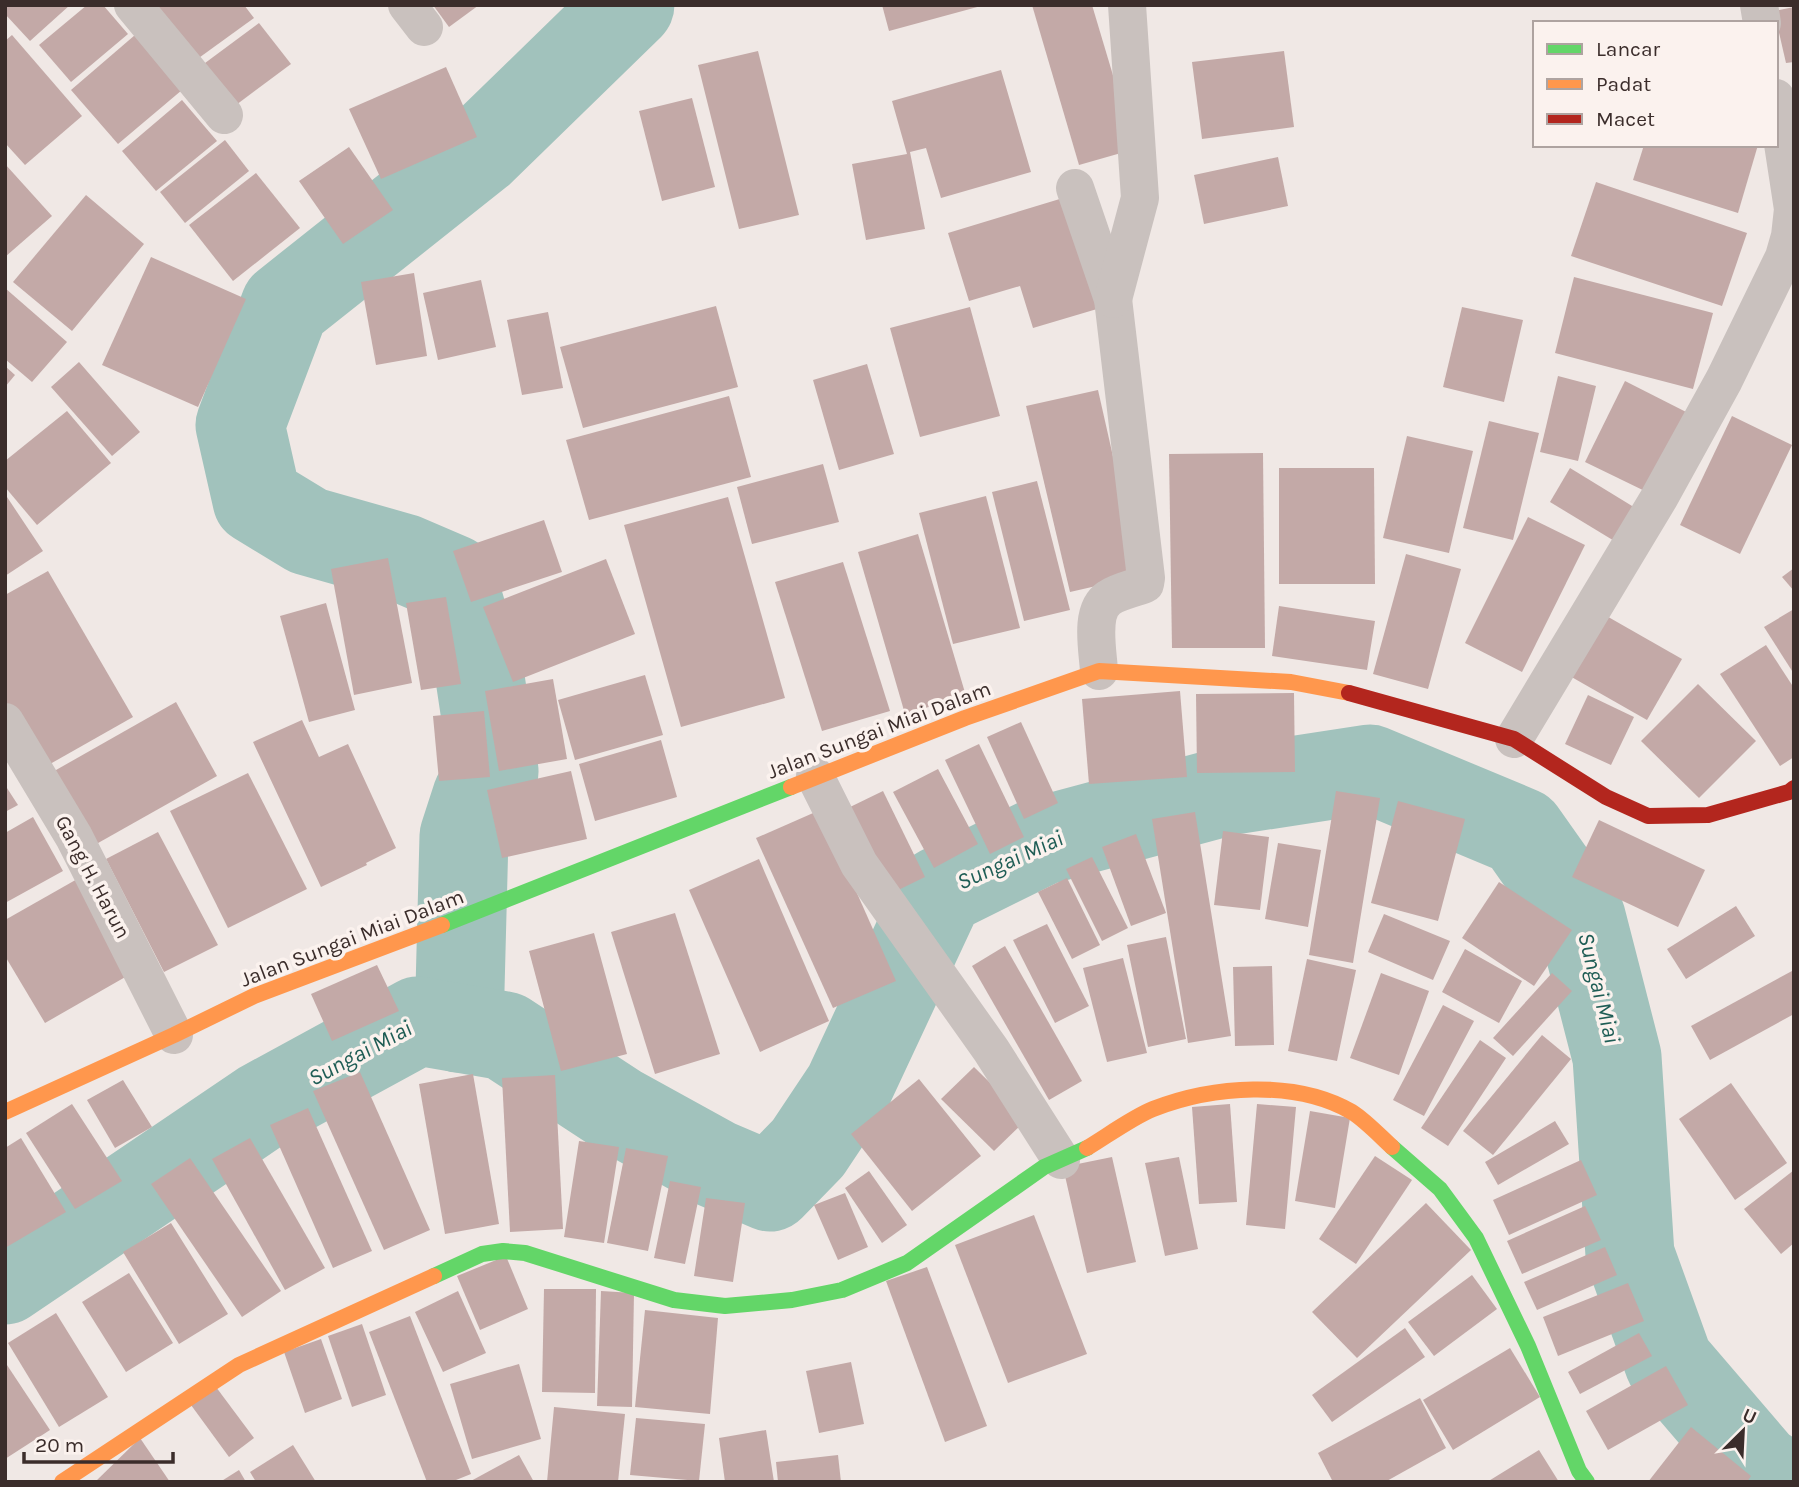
<svg xmlns="http://www.w3.org/2000/svg" width="1799" height="1487" font-family="Karla,sans-serif">
<style>
.lines{fill:none;stroke-linecap:round;stroke-linejoin:round}
.river{stroke:#a1c2bc;stroke-width:89}
.building{fill:#c3a9a7}
.street{stroke:#c9c1be;stroke-width:38}
.fast{stroke:#63d668;stroke-width:16}
.slow{stroke:#ff974d;stroke-width:16}
.jam{stroke:#b3261e;stroke-width:16}
.labels{text-anchor:middle;dominant-baseline:central;stroke-width:7;stroke-linejoin:round;paint-order:stroke}
.street-label{font-size:21px;fill:#3b2d2b;stroke:#fbf2ee}
.water-label{font-size:23px;font-style:italic;fill:#1f5d55;stroke:#fbf2ee}
</style>
<rect width="100%" height="100%" fill="#f0e8e5"/>
<g class="lines">
<g class="river">
<polyline points="459,1028 464,836 477,796 494,771 479,671 452,579 403,558 308,531 257,500 240,425 285,306 479,152 630,5"/>
<polyline points="5,1280 262,1106 418,1021 505,1036 618,1110 716,1164 770,1187 808,1148 848,1088 940,891 1041,841 1227,791 1370,769 1521,832 1581,917 1617,1057 1630,1255 1669,1363 1759,1468 1780,1482"/>
</g>
</g>
<g class="building">
<polygon points="5,5 70,5 30,41 5,14"/>
<polygon points="87,5 103,5 128,34 71,82 39,45"/>
<polygon points="156,5 244,5 254,18 196,60"/>
<polygon points="433,5 479,5 449,27"/>
<polygon points="882,5 981,5 981,6 889,31"/>
<polygon points="1032,5 1092,5 1135,149 1079,165"/>
<polygon points="1794,7 1794,62 1786,63 1774,11"/>
<polygon points="259,23 291,64 232,108 201,66"/>
<polygon points="12,35 82,116 25,165 5,143 5,41"/>
<polygon points="135,35 182,90 118,144 71,90"/>
<polygon points="758,51 799,215 739,229 698,65"/>
<polygon points="1284,51 1294,127 1202,139 1192,62"/>
<polygon points="446,67 477,137 381,179 349,109"/>
<polygon points="1001,70 1031,172 941,198 926,148 910,152 925,229 866,240 852,164 907,154 892,101"/>
<polygon points="692,98 715,187 662,201 639,111"/>
<polygon points="182,100 217,141 156,191 122,151"/>
<polygon points="225,140 249,171 185,223 160,192"/>
<polygon points="1644,145 1758,145 1738,213 1633,180"/>
<polygon points="349,147 393,210 343,244 299,181"/>
<polygon points="1278,157 1288,206 1204,224 1194,175"/>
<polygon points="5,164 52,216 5,257"/>
<polygon points="256,173 300,228 233,281 189,225"/>
<polygon points="1596,182 1747,233 1722,306 1571,256"/>
<polygon points="86,195 144,244 72,331 13,282"/>
<polygon points="1063,198 1097,309 1033,328 1020,286 969,301 948,233"/>
<polygon points="151,257 246,299 198,407 102,365"/>
<polygon points="414,273 427,356 376,365 361,282"/>
<polygon points="1574,277 1713,313 1693,389 1555,353"/>
<polygon points="481,280 496,347 438,360 423,293"/>
<polygon points="5,288 67,342 32,382 5,359"/>
<polygon points="716,306 738,387 583,428 560,347"/>
<polygon points="970,307 1000,416 920,437 890,328"/>
<polygon points="1462,307 1523,320 1504,402 1443,387"/>
<polygon points="548,312 563,388 522,395 507,320"/>
<polygon points="79,362 140,432 112,456 51,387"/>
<polygon points="867,364 894,454 839,470 813,380"/>
<polygon points="5,366 15,375 5,387"/>
<polygon points="1558,376 1596,386 1578,461 1540,452"/>
<polygon points="1625,381 1694,416 1653,495 1585,462"/>
<polygon points="1098,390 1140,576 1070,592 1026,406"/>
<polygon points="729,396 751,477 589,520 566,440"/>
<polygon points="67,411 111,463 37,525 5,487 5,461"/>
<polygon points="1732,416 1792,445 1740,554 1680,525"/>
<polygon points="1489,421 1539,433 1513,540 1463,528"/>
<polygon points="1407,436 1473,451 1449,553 1383,538"/>
<polygon points="1263,453 1265,648 1172,648 1169,454"/>
<polygon points="823,464 839,522 752,544 737,487"/>
<polygon points="1279,468 1374,468 1375,584 1279,584"/>
<polygon points="1570,468 1637,509 1616,542 1550,502"/>
<polygon points="1037,481 1070,610 1024,621 992,492"/>
<polygon points="5,494 43,551 5,576"/>
<polygon points="986,496 1020,628 953,644 919,513"/>
<polygon points="728,497 785,698 681,727 624,525"/>
<polygon points="1528,517 1585,545 1522,672 1465,643"/>
<polygon points="544,520 562,572 471,602 453,551"/>
<polygon points="918,534 966,696 905,714 858,552"/>
<polygon points="1406,554 1461,569 1428,689 1373,674"/>
<polygon points="388,558 412,683 354,695 331,569"/>
<polygon points="606,559 635,634 513,682 483,607"/>
<polygon points="843,562 890,711 822,731 775,582"/>
<polygon points="1794,568 1794,591 1782,577"/>
<polygon points="48,571 133,717 43,768 5,704 5,595"/>
<polygon points="446,597 461,684 421,690 406,603"/>
<polygon points="326,603 355,710 309,722 280,616"/>
<polygon points="1279,606 1375,621 1367,670 1272,656"/>
<polygon points="1794,609 1794,674 1764,627"/>
<polygon points="1596,610 1682,659 1647,720 1561,671"/>
<polygon points="1766,645 1794,688 1794,757 1780,766 1720,674"/>
<polygon points="645,675 663,735 575,760 558,700"/>
<polygon points="553,679 567,759 499,771 485,691"/>
<polygon points="1698,684 1756,741 1699,798 1641,741"/>
<polygon points="1180,691 1187,777 1089,784 1082,699"/>
<polygon points="1294,693 1295,772 1197,773 1196,694"/>
<polygon points="1588,695 1634,717 1611,765 1565,744"/>
<polygon points="176,702 217,776 91,847 49,774"/>
<polygon points="484,711 490,777 439,781 433,716"/>
<polygon points="302,720 319,757 348,744 396,848 366,863 367,865 321,887 253,742"/>
<polygon points="1021,722 1058,803 1024,819 987,737"/>
<polygon points="661,740 677,797 595,821 579,764"/>
<polygon points="979,744 1024,837 990,854 945,760"/>
<polygon points="938,769 978,844 934,868 893,792"/>
<polygon points="571,771 587,839 502,858 487,790"/>
<polygon points="248,773 307,889 228,928 170,811"/>
<polygon points="5,785 18,805 5,812"/>
<polygon points="883,791 925,877 890,894 848,808"/>
<polygon points="1336,791 1380,798 1353,963 1309,955"/>
<polygon points="1398,801 1465,819 1438,921 1371,903"/>
<polygon points="820,810 896,981 833,1008 756,838"/>
<polygon points="1195,812 1231,1036 1188,1043 1152,819"/>
<polygon points="33,817 63,871 5,903 5,833"/>
<polygon points="1599,820 1705,870 1678,927 1572,877"/>
<polygon points="1223,831 1269,837 1260,910 1214,905"/>
<polygon points="158,832 218,945 164,972 106,859"/>
<polygon points="1136,834 1166,913 1131,926 1102,847"/>
<polygon points="1278,843 1321,850 1308,927 1265,919"/>
<polygon points="1092,857 1128,928 1102,941 1066,869"/>
<polygon points="759,859 829,1021 760,1052 689,890"/>
<polygon points="79,878 134,972 45,1023 5,956 5,920"/>
<polygon points="1067,878 1100,945 1072,959 1038,892"/>
<polygon points="1499,882 1572,930 1534,986 1462,938"/>
<polygon points="1736,906 1755,936 1686,979 1667,949"/>
<polygon points="675,913 720,1054 655,1074 611,932"/>
<polygon points="1384,914 1450,941 1433,980 1368,952"/>
<polygon points="1047,924 1089,1006 1055,1023 1013,940"/>
<polygon points="594,933 627,1054 561,1071 529,951"/>
<polygon points="1166,937 1186,1039 1148,1047 1127,945"/>
<polygon points="1005,946 1082,1081 1049,1100 972,966"/>
<polygon points="1465,949 1522,981 1499,1023 1442,992"/>
<polygon points="1123,958 1147,1053 1107,1062 1083,968"/>
<polygon points="1307,959 1356,970 1337,1061 1288,1051"/>
<polygon points="377,965 399,1011 332,1041 311,994"/>
<polygon points="1272,966 1274,1045 1235,1046 1233,967"/>
<polygon points="1792,971 1794,1014 1710,1060 1691,1026"/>
<polygon points="1381,973 1429,991 1399,1075 1350,1058"/>
<polygon points="1552,973 1572,991 1513,1056 1493,1038"/>
<polygon points="1443,1005 1474,1021 1424,1116 1393,1100"/>
<polygon points="1542,1035 1571,1059 1493,1155 1463,1131"/>
<polygon points="1480,1040 1506,1058 1448,1146 1421,1128"/>
<polygon points="974,1067 1027,1119 994,1151 941,1099"/>
<polygon points="360,1072 430,1230 384,1250 313,1091"/>
<polygon points="473,1074 499,1224 445,1234 419,1084"/>
<polygon points="555,1075 563,1229 510,1232 502,1078"/>
<polygon points="919,1079 981,1156 912,1211 851,1134"/>
<polygon points="123,1080 152,1127 115,1148 87,1100"/>
<polygon points="1731,1083 1787,1163 1735,1200 1679,1119"/>
<polygon points="72,1104 122,1181 75,1209 26,1133"/>
<polygon points="1230,1104 1237,1202 1199,1204 1192,1107"/>
<polygon points="1257,1104 1296,1107 1285,1229 1246,1225"/>
<polygon points="308,1108 372,1251 333,1268 270,1125"/>
<polygon points="1310,1111 1350,1118 1335,1208 1295,1201"/>
<polygon points="1555,1121 1569,1144 1498,1185 1485,1162"/>
<polygon points="21,1138 66,1212 5,1248 5,1148"/>
<polygon points="250,1138 325,1268 285,1290 212,1159"/>
<polygon points="579,1141 619,1147 604,1243 564,1237"/>
<polygon points="626,1148 668,1156 648,1251 607,1243"/>
<polygon points="1375,1156 1412,1180 1356,1264 1319,1239"/>
<polygon points="1112,1157 1136,1262 1087,1273 1063,1167"/>
<polygon points="1179,1157 1198,1249 1165,1256 1145,1163"/>
<polygon points="190,1158 281,1291 242,1317 151,1184"/>
<polygon points="1581,1160 1597,1195 1509,1235 1493,1200"/>
<polygon points="1794,1170 1794,1243 1781,1254 1744,1209"/>
<polygon points="869,1171 907,1225 882,1243 845,1188"/>
<polygon points="670,1181 701,1187 685,1264 654,1258"/>
<polygon points="845,1193 868,1247 838,1260 814,1205"/>
<polygon points="706,1198 745,1203 733,1282 694,1276"/>
<polygon points="1426,1203 1471,1250 1357,1358 1312,1312"/>
<polygon points="1585,1206 1601,1240 1522,1274 1507,1241"/>
<polygon points="1034,1215 1087,1354 1008,1383 955,1245"/>
<polygon points="171,1223 228,1314 179,1344 123,1252"/>
<polygon points="1605,1247 1617,1275 1537,1310 1524,1282"/>
<polygon points="506,1256 528,1309 480,1330 457,1276"/>
<polygon points="927,1267 987,1426 945,1442 886,1281"/>
<polygon points="129,1273 173,1343 126,1372 82,1302"/>
<polygon points="1472,1275 1497,1309 1434,1356 1408,1322"/>
<polygon points="1628,1283 1644,1321 1558,1356 1543,1317"/>
<polygon points="544,1289 596,1289 595,1393 542,1392"/>
<polygon points="458,1291 486,1353 443,1372 415,1312"/>
<polygon points="601,1291 634,1293 632,1407 597,1406"/>
<polygon points="645,1310 718,1318 710,1414 635,1407"/>
<polygon points="56,1313 108,1397 59,1427 8,1343"/>
<polygon points="410,1316 471,1474 451,1482 427,1482 369,1332"/>
<polygon points="362,1324 386,1395 352,1407 328,1336"/>
<polygon points="1405,1328 1425,1357 1332,1422 1312,1395"/>
<polygon points="1639,1333 1652,1356 1580,1394 1568,1372"/>
<polygon points="321,1339 342,1399 305,1413 284,1352"/>
<polygon points="1510,1348 1540,1397 1453,1450 1423,1400"/>
<polygon points="5,1362 50,1430 5,1459"/>
<polygon points="851,1362 864,1424 819,1433 806,1371"/>
<polygon points="519,1364 541,1439 472,1459 450,1384"/>
<polygon points="1666,1366 1688,1405 1608,1450 1586,1411"/>
<polygon points="216,1387 254,1438 229,1457 191,1405"/>
<polygon points="1420,1398 1446,1448 1385,1482 1333,1482 1318,1453"/>
<polygon points="554,1407 625,1414 618,1482 547,1482"/>
<polygon points="636,1418 705,1424 699,1481 630,1475"/>
<polygon points="1691,1427 1751,1476 1747,1482 1648,1482"/>
<polygon points="766,1430 774,1482 725,1482 719,1438"/>
<polygon points="140,1438 170,1482 95,1482"/>
<polygon points="293,1445 316,1482 256,1482 250,1472"/>
<polygon points="1539,1450 1559,1482 1487,1482"/>
<polygon points="519,1455 534,1482 469,1482"/>
<polygon points="838,1455 841,1482 778,1482 776,1462"/>
<polygon points="239,1470 246,1482 220,1482"/>
</g>
<g class="lines">
<g class="street">
<polyline points="133,5 224,115"/>
<polyline points="407,5 424,27"/>
<polyline points="1759,5 1762,23"/>
<path d="M1075,188L1113,299L1146,578L1145,584C1133,589 1119,591 1109,598C1089,611 1098,651 1099,671"/>
<polyline points="1113,299 1140,198 1127,5"/>
<polyline points="5,722 74,837 174,1035"/>
<polyline points="1514,739 1659,498 1724,380 1784,257 1790,236 1793,209 1776,98"/>
<polyline points="815,776 859,864 991,1050 1061,1160"/>
</g>
<g class="fast">
<polyline points="442,925 791,787"/>
<polyline points="1392,1147 1440,1189 1476,1238 1528,1346 1579,1471 1587,1482"/>
<polyline points="434,1276 482,1254 503,1251 525,1253 674,1300 725,1306 792,1300 842,1290 907,1263 1044,1167 1087,1148"/>
</g>
<g class="slow">
<polyline points="791,787 965,718 1099,671 1291,682 1349,693"/>
<polyline points="5,1112 174,1035 254,996 442,925"/>
<path d="M1087,1148C1107,1136 1133,1117 1153,1109C1212,1086 1295,1079 1352,1112C1366,1121 1380,1136 1392,1147"/>
<polyline points="62,1482 239,1365 434,1276"/>
</g>
<polyline class="jam" points="1349,693 1514,739 1606,797 1648,816 1708,815 1789,792 1794,788"/>
</g>
<g class="labels">
<g class="street-label">
<text transform="translate(879 730) rotate(-21)">Jalan Sungai Miai Dalam</text>
<text transform="translate(93 877) rotate(62)">Gang H. Harun</text>
<text transform="translate(352 938) rotate(-21)">Jalan Sungai Miai Dalam</text>
</g>
<g class="water-label">
<text transform="translate(1010 860) rotate(-24)">Sungai Miai</text>
<text transform="translate(1599 988) rotate(76)">Sungai Miai</text>
<text transform="translate(360 1053) rotate(-28)">Sungai Miai</text>
</g>
</g>
<rect width="1799" height="1487" fill="none" stroke="#3b2d2b" stroke-width="14"/>
<rect x="1533" y="21" width="245" height="126" fill="#fbf2ee" stroke="#aea3a0" stroke-width="2"/>
<rect x="1547" y="44" width="35" height="10" fill="#63d668" stroke="#aea3a0" stroke-width="2"/>
<text x="1596" y="56" font-size="21" fill="#3b2d2b">Lancar</text>
<rect x="1547" y="79" width="35" height="10" fill="#ff974d" stroke="#aea3a0" stroke-width="2"/>
<text x="1596" y="91" font-size="21" fill="#3b2d2b">Padat</text>
<rect x="1547" y="114" width="35" height="10" fill="#b3261e" stroke="#aea3a0" stroke-width="2"/>
<text x="1596" y="126" font-size="21" fill="#3b2d2b">Macet</text>
<g transform="translate(1743 1431) rotate(24)" stroke="#fbf2ee" stroke-width="5" paint-order="stroke">
<path d="M0-5L12 26L0 18L-12 26Z" fill="#3b2d2b"/>
<text y="-10" font-size="19" font-weight="bold" text-anchor="middle" fill="#3b2d2b">U</text>
</g>
<path d="M24 1452v10h149v-10" fill="none" stroke="#3b2d2b" stroke-width="3.5"/>
<text x="35" y="1452" font-size="21" fill="#3b2d2b" stroke="#fbf2ee" stroke-width="5" paint-order="stroke">20 m</text>
</svg>
